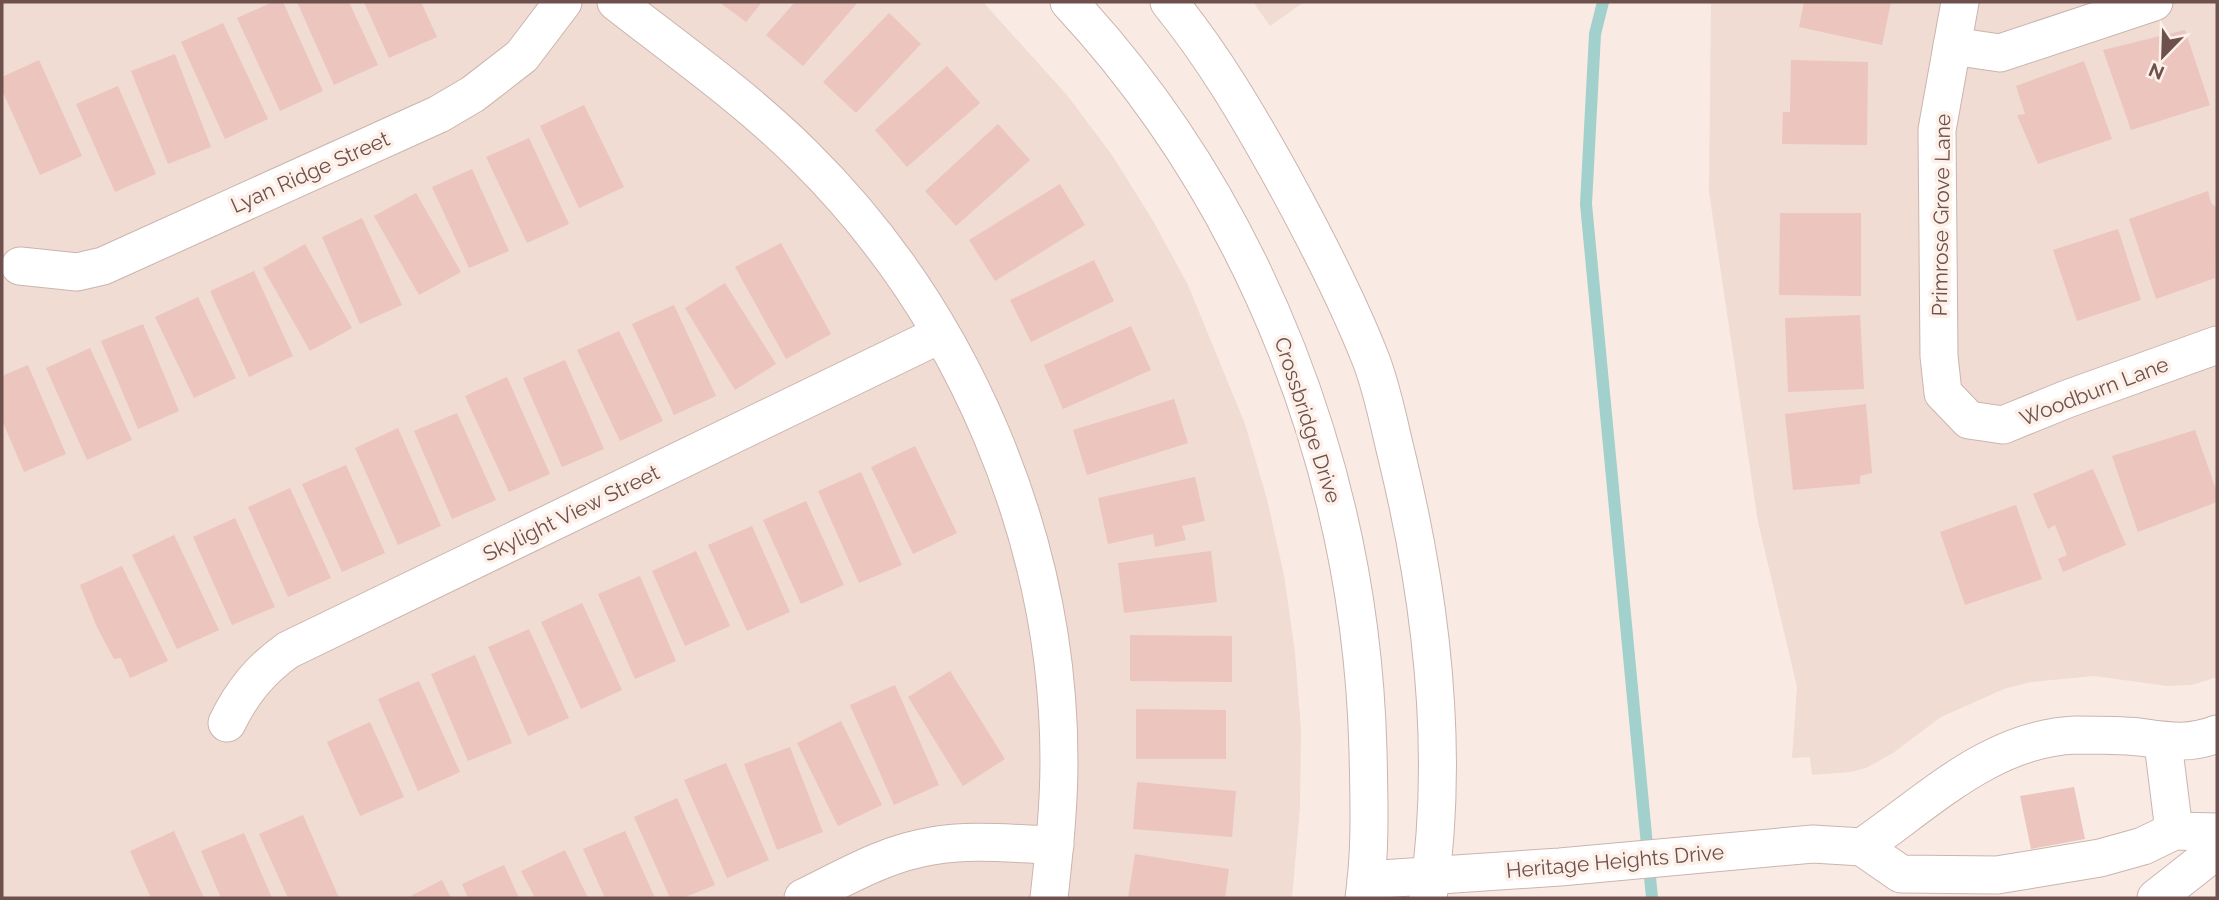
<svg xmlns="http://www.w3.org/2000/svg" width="2219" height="900" font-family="Raleway,sans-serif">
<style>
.residential{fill:#f0dcd2}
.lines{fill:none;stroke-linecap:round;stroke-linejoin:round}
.stream{stroke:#a2d0cd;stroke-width:12}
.building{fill:#ebc5be}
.minor-casing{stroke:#cbb4ae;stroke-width:39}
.minor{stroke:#fff;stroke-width:37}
.labels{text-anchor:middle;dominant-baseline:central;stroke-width:7;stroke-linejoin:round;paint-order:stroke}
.street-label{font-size:21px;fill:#6e504c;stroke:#fdf0e9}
</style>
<rect width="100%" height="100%" fill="#f9ebe3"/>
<g class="residential">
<polygon points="2,2 983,2 1067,95 1112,155 1152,219 1188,285 1245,424 1267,499 1284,575 1295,652 1301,730 1300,808 1292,898 2,898"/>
<polygon points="1253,2 1304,2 1270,26"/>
<polygon points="1711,2 2217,2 2217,677 2192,685 2167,686 2094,676 2031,682 2004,689 1941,717 1893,753 1866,768 1851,772 1812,775 1810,757 1792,758 1797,687 1758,522 1709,192"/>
</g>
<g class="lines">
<polyline class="stream" points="1603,2 1595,34 1586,204 1652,898"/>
</g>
<g class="building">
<polygon points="273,2 283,2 323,91 280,111 237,18"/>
<polygon points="297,2 349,2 378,65 334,85"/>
<polygon points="364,2 421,2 437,37 389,58"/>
<polygon points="719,2 762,2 746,22"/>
<polygon points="795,2 858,2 803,66 766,35"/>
<polygon points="1804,2 1891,2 1882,45 1799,27"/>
<polygon points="889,13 921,44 856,113 823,82"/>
<polygon points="223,23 268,119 225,139 181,42"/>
<polygon points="2185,30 2210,105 2131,130 2103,50"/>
<polygon points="175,54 211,147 168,164 131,71"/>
<polygon points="39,60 82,156 40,175 2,90 2,77"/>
<polygon points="1791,60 1868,62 1867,145 1782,144 1783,112 1790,112"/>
<polygon points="2084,61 2112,139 2038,164 2017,115 2025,114 2016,86"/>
<polygon points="947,66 980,103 907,167 875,130"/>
<polygon points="118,86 156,174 115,192 76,104"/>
<polygon points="584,105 624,187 579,208 540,126"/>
<polygon points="998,124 1030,160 956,226 925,191"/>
<polygon points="529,138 569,224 527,243 486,157"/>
<polygon points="472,169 509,251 469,268 432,187"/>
<polygon points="1060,184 1085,225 995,281 969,240"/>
<polygon points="2208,191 2211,203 2217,208 2215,278 2156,299 2129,219"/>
<polygon points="416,193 461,272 419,295 374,216"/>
<polygon points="1780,213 1861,213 1861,296 1779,295"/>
<polygon points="362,218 402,305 360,324 322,237"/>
<polygon points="2118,229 2141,300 2077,321 2053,250"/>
<polygon points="781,243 831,334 786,359 735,267"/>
<polygon points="305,244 352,328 310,351 263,268"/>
<polygon points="1094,260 1114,301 1031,342 1010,300"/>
<polygon points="254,271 293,356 249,377 210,291"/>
<polygon points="725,283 776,364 735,390 685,308"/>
<polygon points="198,297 236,378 194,398 155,317"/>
<polygon points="674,305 716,396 674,415 632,324"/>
<polygon points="1860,315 1864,389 1788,392 1785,318"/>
<polygon points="143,324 179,411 138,429 101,341"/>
<polygon points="1131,326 1151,370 1063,409 1044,365"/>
<polygon points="619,331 663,421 620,441 577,350"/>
<polygon points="90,348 132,440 87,460 46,368"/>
<polygon points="565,360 604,449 562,467 523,378"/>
<polygon points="28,365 66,454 24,472 2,420 2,376"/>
<polygon points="507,377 550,474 509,492 465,396"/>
<polygon points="1174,399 1188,443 1087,475 1073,430"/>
<polygon points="1866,404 1872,473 1860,476 1860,484 1793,490 1785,414"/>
<polygon points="457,413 496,500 452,519 414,431"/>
<polygon points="398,428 441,526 398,545 355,448"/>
<polygon points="2195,430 2217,492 2217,502 2138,532 2112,456"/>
<polygon points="915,446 957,533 913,554 871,467"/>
<polygon points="346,465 385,553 342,572 302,484"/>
<polygon points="2093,469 2126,545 2063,572 2058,559 2067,555 2055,525 2048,529 2033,494"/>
<polygon points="861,472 902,565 859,583 818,491"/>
<polygon points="1195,477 1205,521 1182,526 1186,540 1155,547 1153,534 1108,544 1098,498"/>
<polygon points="290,488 331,578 288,597 248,507"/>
<polygon points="806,501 844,585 801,604 763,520"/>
<polygon points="2016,505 2042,579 1965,605 1940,532"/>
<polygon points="235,518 275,607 232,625 193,537"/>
<polygon points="752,526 790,612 747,631 708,545"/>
<polygon points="174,535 219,630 177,649 132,555"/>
<polygon points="696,551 730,626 685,646 652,571"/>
<polygon points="1211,551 1217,602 1124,613 1118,563"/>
<polygon points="122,566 168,661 130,678 121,658 114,659 97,627 80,585"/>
<polygon points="640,576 676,661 635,679 598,594"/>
<polygon points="582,603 622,690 581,709 541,622"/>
<polygon points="529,629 569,718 528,736 488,647"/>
<polygon points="1130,635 1232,636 1232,682 1130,681"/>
<polygon points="475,655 512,743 468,761 431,674"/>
<polygon points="950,671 1005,759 963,786 908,697"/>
<polygon points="419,681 460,772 418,791 378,699"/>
<polygon points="895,685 939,785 894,805 850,705"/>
<polygon points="1136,709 1226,710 1226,759 1136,759"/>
<polygon points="841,721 882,805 838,826 797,743"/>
<polygon points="370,722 404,797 360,816 327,742"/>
<polygon points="790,747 823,832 777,850 744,764"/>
<polygon points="726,763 769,860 727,878 684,780"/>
<polygon points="1137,782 1236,791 1232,837 1133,829"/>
<polygon points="2074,787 2085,839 2031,849 2020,796"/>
<polygon points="677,798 715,885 683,898 670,898 634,817"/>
<polygon points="303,815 339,898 288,898 259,834"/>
<polygon points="174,831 204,898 151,898 130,851"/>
<polygon points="625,831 655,898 605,898 583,849"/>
<polygon points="244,833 272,898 221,898 201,851"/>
<polygon points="565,850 588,898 535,898 521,871"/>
<polygon points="1135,854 1229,869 1225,898 1128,898"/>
<polygon points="504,865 519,898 468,898 462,884"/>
<polygon points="442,880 451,898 407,898"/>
</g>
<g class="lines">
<g class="minor-casing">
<g id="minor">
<path d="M616,2C680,52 747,99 804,156C963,313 1059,538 1059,761C1059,807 1054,853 1049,898"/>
<path d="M1069,2C1257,204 1361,476 1368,751C1369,800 1371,849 1364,898"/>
<path d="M1169,2C1213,56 1247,114 1281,175C1314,235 1346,296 1371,360C1383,391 1389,425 1397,457C1432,601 1450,751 1428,898"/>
<polyline points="1960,2 1937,130 1939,356 1943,393 1969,420 2003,425 2067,399 2217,345"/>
<polyline points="1952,46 2000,53 2154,2"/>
<polyline points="20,266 77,272 103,266 439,114 473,94 522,56 563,2"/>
<path d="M227,723C242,692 260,670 288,650L941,334"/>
<polyline points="2163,743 2174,831"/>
<path d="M1862,847C1928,802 1991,738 2076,735C2096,735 2119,735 2139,737C2168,741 2189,745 2217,734"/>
<polyline points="1366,880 1560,867 1813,844 1862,847 1901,874 1997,875 2100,858 2143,846 2174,831 2217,832"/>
<path d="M803,898C844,878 886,853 932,846C972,839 1014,844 1055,845"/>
<polyline points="2156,898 2217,850"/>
</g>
</g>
<use href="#minor" class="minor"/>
</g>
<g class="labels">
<g class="street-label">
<text transform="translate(310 172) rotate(-24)">Lyan Ridge Street</text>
<text transform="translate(1941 215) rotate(-89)">Primrose Grove Lane</text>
<text transform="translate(2094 391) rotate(-21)">Woodburn Lane</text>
<text transform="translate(1308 420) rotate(72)">Crossbridge Drive</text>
<text transform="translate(571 513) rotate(-26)">Skylight View Street</text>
<text transform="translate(1615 861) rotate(-5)">Heritage Heights Drive</text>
</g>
</g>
<rect width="2219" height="900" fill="none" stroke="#6e504c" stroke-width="7"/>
<g transform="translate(2163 56) rotate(203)" stroke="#fdf0e9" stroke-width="5" paint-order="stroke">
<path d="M0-5L12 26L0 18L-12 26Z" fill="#6e504c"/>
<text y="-10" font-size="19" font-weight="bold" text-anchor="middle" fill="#6e504c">N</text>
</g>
</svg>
